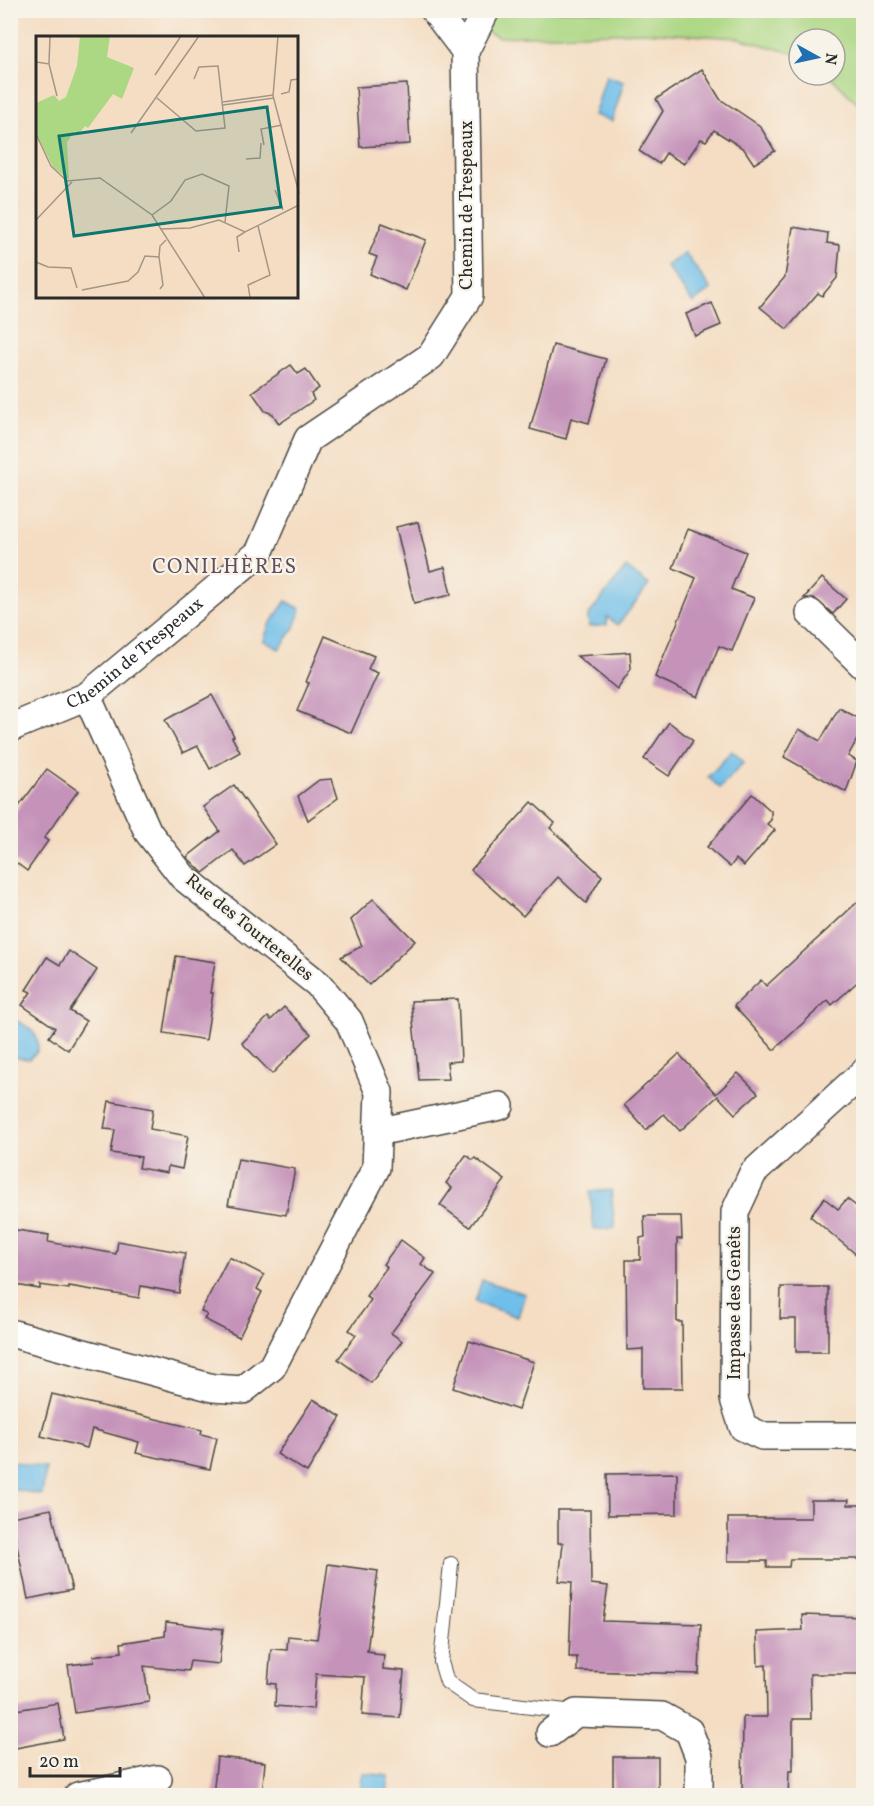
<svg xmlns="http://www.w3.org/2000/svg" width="874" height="1806" font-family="Vollkorn,serif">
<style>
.green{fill:#acd783;stroke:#6c8157;stroke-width:1.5}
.water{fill:#6fbfea;stroke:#4d758a;stroke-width:1.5}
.building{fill:#c593ba}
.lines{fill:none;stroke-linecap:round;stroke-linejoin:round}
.service-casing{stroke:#494642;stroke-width:16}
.minor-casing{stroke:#494642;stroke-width:30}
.service{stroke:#fff;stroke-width:14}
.minor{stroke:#fff;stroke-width:27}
.labels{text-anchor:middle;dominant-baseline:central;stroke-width:4.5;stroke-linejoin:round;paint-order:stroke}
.street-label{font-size:18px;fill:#2b2b2b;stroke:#f7f3e8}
.quarter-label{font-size:21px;letter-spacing:1.5px;fill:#614f5d;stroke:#f7f3e8}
.inset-road{fill:none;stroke:#a49686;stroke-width:1.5}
.view{fill:#0f766e;fill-opacity:0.15;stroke:#0f766e;stroke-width:3}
.inset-edge{fill:none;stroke:#2b2b2b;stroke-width:3}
</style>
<rect width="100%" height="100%" fill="#f7f3e8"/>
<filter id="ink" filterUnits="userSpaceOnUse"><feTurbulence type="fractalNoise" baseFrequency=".0167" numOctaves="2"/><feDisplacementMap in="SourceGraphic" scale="12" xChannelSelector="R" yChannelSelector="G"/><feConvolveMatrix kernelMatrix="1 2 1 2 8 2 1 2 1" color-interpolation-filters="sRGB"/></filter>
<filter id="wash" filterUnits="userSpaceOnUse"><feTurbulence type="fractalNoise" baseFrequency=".008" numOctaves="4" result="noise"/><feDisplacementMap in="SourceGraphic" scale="24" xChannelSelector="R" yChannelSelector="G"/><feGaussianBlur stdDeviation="1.35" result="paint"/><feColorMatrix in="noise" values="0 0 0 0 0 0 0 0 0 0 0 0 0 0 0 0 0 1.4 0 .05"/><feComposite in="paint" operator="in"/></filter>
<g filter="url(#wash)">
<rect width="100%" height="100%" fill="#f4ddc2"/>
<polygon class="green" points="494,11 863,11 863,109 829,75 835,75 835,39 799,39 799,55 738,38 642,32 499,37 483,30"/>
<g class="water">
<polygon points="606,76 624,82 612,121 594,115"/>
<polygon points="685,253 711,289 693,303 666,266"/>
<polygon points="626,567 649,585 618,625 607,617 607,625 589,627 588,616"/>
<polygon points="286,601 301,609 294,629 279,649 264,641 269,625"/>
<polygon points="732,751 744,762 720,788 708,777"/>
<path d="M11,1018C26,1025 42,1032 37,1052L29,1059L17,1058L11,1051Z"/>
<polygon points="611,1190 615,1228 594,1230 590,1192"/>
<polygon points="482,1280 525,1294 518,1317 475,1302"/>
<polygon points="11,1461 46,1468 42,1495 11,1489"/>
<polygon points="362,1773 389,1776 387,1795 360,1795"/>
</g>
<g id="blocks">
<g class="building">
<polygon points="702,69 720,99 760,126 775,151 754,164 744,149 714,130 706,141 701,139 684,164 666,153 659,164 639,151 663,111 656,99"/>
<polygon points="407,84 410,144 360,147 356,87"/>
<polygon points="382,223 426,240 406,290 370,274 377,257 369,254"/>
<polygon points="793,227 828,233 827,243 840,245 837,278 822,296 818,293 787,329 760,307 785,277"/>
<polygon points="712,303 721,325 695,336 686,314"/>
<polygon points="553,345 606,359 589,423 571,418 566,439 530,429"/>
<polygon points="291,365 298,374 306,369 319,388 311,394 314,400 279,424 273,414 265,411 252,392"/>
<polygon points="418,522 430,571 445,567 451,595 414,603 396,527"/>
<polygon points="688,529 746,552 731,589 754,598 732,651 719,646 698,697 655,677 696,578 673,568"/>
<polygon points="822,578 846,599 833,614 814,598 804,598"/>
<polygon points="325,636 374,656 368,669 378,673 351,733 297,711 309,683 306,682"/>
<polygon points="630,652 631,669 617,689 577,656"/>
<polygon points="212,695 234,736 232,737 240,752 210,769 198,746 183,753 165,720"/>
<polygon points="839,708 864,721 864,727 848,756 857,761 846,792 784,757 799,729 820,741"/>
<polygon points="669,722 693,741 669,776 644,759"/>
<polygon points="47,769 78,791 44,838 48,841 27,871 10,858 10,818"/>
<polygon points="332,779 338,798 308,820 298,796 319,780"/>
<polygon points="234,785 276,844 245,866 233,850 203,873 187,857 220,831 203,807"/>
<polygon points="752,794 771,811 771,820 767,824 775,830 744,866 736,859 730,867 707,847"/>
<polygon points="532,802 555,823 550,828 602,876 586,903 558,877 523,916 471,870"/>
<polygon points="864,896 864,976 832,1005 828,1000 774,1050 734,1006 761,980 766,986"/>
<polygon points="373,899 415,941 369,985 341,957 362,946 351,920"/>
<polygon points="69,951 97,970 70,1011 86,1021 68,1050 49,1037 55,1028 22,1005 31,992 26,990 47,957 60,965"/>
<polygon points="176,956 215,962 210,993 213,993 206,1040 164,1033"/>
<polygon points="458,999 461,1061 447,1062 449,1079 419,1080 411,1001"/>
<polygon points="284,1007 311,1034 272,1074 242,1043 268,1017 271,1020"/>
<polygon points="679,1054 716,1094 738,1073 758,1093 735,1114 718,1096 680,1131 664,1114 646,1130 624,1105"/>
<polygon points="109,1101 153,1109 150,1129 188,1136 182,1169 168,1166 167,1173 139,1168 141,1157 111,1153 115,1130 104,1129"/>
<polygon points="466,1155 473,1160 475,1158 505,1180 470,1227 440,1205 452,1188 446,1183"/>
<polygon points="238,1159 295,1169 286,1215 228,1205"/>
<polygon points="824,1198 838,1209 847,1199 864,1212 864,1261 810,1216"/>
<polygon points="644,1216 681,1216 682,1239 677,1239 677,1322 682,1322 683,1388 643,1388 643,1349 627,1350 626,1260 640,1260 640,1238 645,1237"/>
<polygon points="10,1229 49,1235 48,1242 116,1254 118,1241 185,1253 179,1293 141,1286 139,1298 69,1286 69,1289 40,1285 40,1289 10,1284"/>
<polygon points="401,1240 425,1258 421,1264 435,1274 391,1333 402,1341 371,1383 338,1359 356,1335 349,1330 371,1300 366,1296 387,1267 383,1264"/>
<polygon points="229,1257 264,1275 257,1289 262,1292 239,1337 204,1319 207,1315 201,1311"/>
<polygon points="781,1287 828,1287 828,1352 796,1352 796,1319 780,1319"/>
<polygon points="469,1341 534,1362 518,1410 453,1388"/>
<polygon points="52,1394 202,1430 201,1434 217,1438 210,1469 136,1453 139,1442 92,1429 87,1448 41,1436"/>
<polygon points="313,1399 341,1417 307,1472 277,1454"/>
<polygon points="677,1473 677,1514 608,1515 607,1474"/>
<polygon points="811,1500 849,1500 848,1505 864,1505 864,1559 790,1559 789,1567 767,1567 767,1561 728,1561 728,1518 811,1518"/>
<polygon points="51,1509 72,1590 28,1599 11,1517"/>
<polygon points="558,1510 590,1510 591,1584 608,1586 603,1621 701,1624 699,1674 577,1671 577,1657 569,1657 572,1582 559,1581 563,1543 558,1543"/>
<polygon points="328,1564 378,1571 367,1651 374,1652 374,1654 384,1655 383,1669 404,1671 400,1718 362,1715 365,1677 316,1674 313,1709 275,1706 276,1684 268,1683 271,1649 287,1650 288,1636 317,1639"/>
<polygon points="802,1615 864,1617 864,1674 810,1674 811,1719 793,1719 793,1771 789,1771 788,1796 742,1796 743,1717 767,1717 766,1665 758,1666 757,1632 803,1630"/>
<polygon points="166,1622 223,1629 219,1664 190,1661 188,1671 144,1666 149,1702 75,1713 68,1665 94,1662 93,1656 122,1652 121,1643 165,1636"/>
<polygon points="58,1703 64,1739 10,1749 10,1711"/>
<polygon points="217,1757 265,1762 262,1796 213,1796"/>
<rect x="613" y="1757" width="45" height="39"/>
</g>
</g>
</g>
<g filter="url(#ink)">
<use href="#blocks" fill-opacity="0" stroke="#494642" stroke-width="1.5"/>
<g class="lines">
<g class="service-casing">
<polyline id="service" points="451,1564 441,1662 447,1682 473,1700 574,1712"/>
</g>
<g class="minor-casing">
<g id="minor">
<polyline points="434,10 465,51"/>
<polyline points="810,613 864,666"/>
<path id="s1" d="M10,728L87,696L259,553L308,439L431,356L469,296L465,51L486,10"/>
<polyline points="864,1072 753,1173 735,1212 734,1399 743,1427 762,1436 864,1436"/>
<polyline points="377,1132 500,1106"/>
<polyline points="10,1333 213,1388 243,1390 272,1367 376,1168 379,1092 349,1021 318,984 183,877 148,832 87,696"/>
<polyline points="550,1733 576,1713 662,1716 689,1731 699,1757 699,1796"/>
<polyline points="78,1796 158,1779"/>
</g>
</g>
<use href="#service" class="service"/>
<use href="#minor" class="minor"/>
</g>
</g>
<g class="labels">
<g class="street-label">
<text transform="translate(467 205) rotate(-90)">Chemin de Trespeaux</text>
<text stroke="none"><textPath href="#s1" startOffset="147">Chemin de Trespeaux</textPath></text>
<text transform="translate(249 928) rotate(39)">Rue des Tourterelles</text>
<text transform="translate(735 1303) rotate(-90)">Impasse des Genêts</text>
</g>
<g class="quarter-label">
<text x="225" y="567">CONILHÈRES</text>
</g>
</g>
<g transform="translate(36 36)">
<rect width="262" height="262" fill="#f4ddc2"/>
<path d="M44,0H74L71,21L98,32L86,63L77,58L52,92L49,90L43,98L39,95L31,106L33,144L17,131L0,97V67L18,59L23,65L30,61L41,30Z" fill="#acd783"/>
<path class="inset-road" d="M242,0L237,60L263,157M0,26L13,28L14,0M13,28L21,60M119,39L145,0M245,58L253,56L255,44L263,43M121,62L160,95L189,92L182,30L163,31L158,43M187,66L237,59M187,69L238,62M95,97L163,0M0,98L15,130L31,145L64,142L116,179L169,262M228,109L225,93L246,89M210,123L224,122L225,107M239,154L247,174M116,179L135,165L149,144L166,138L193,150L189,186M0,184L36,146M124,193L154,192L183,184L209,196L263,169M203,216L201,201L209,196M123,221L124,210L130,204M0,226L12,231L35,232L41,252M46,254L92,245L102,236L109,220L123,221L127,249L124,253M214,261L212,249L234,239L222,190"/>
<path class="view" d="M231,71L245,171L38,200L23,100Z"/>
<rect width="262" height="262" class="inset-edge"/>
</g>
<rect width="874" height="1806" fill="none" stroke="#f7f3e8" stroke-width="36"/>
<g transform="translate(817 57) rotate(98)"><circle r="28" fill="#f7f3e8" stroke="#a5a39c" stroke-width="1.5"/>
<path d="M0-4.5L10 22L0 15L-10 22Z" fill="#1f6fb2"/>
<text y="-9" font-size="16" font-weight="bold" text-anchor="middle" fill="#2b2b2b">N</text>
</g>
<path d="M30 1767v9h90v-9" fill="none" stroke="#2b2b2b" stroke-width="3"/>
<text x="39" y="1767" font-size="18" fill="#2b2b2b" stroke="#f7f3e8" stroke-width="4.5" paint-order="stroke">20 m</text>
</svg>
